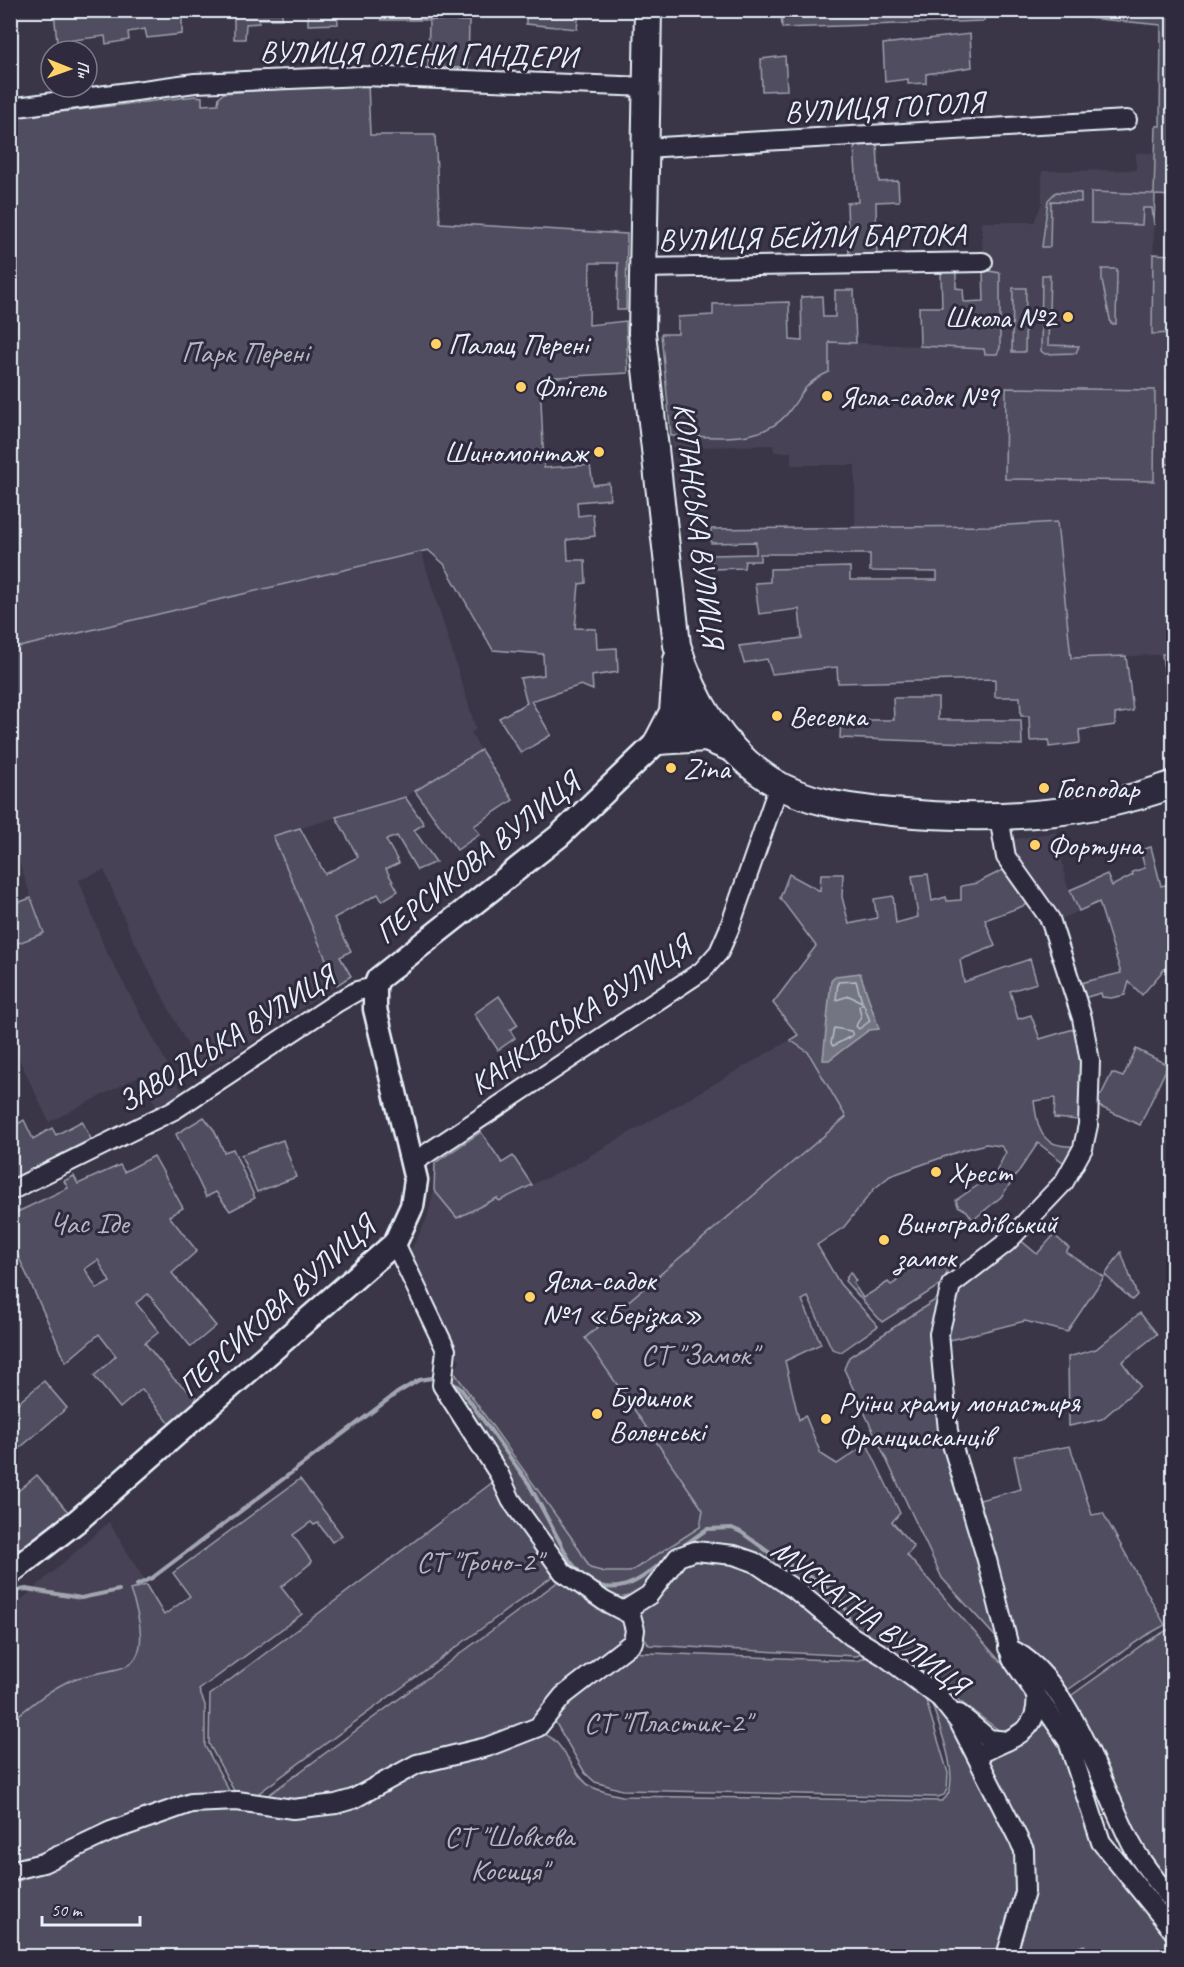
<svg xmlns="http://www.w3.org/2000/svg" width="1184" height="1967" font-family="Caveat,sans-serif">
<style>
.built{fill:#464354}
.green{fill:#504e5f;stroke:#9ca0ac;stroke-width:1.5;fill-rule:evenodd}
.water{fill:#737482;stroke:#a2a6b1;stroke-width:1.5}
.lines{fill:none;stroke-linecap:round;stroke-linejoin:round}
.shore{stroke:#b9bfc9;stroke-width:1.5}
.stream{stroke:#a2a6b1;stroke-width:4}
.minor-casing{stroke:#e8f1f8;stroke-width:22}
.major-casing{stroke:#e8f1f8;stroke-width:27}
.highway-casing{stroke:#e8f1f8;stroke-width:30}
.minor{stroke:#2f2a3d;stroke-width:18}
.major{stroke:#2f2a3d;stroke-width:22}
.highway{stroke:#2f2a3d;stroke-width:26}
.poi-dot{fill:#ffd166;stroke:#2f2a3d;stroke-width:2}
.labels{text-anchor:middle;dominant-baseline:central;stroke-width:6;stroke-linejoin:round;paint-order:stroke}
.street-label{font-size:30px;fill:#e8f1f8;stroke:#2f2a3d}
.poi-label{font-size:30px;fill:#e8f1f8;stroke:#2f2a3d;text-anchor:start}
.park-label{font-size:30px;fill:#b3b8c2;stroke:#2f2a3d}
</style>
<rect width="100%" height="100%" fill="#3a3648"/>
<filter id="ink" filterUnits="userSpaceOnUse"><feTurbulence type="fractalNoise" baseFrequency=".0167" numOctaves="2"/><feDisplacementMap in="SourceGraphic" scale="12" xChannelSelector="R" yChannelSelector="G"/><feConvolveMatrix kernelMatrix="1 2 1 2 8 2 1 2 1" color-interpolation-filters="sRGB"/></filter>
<g filter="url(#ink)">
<g class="built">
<polygon points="1136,153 1155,153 1152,333 1174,333 1173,654 1071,659 1056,522 991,526 855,527 855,465 791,465 791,452 774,452 773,445 672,448 661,334 984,349 982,222 1034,222 1042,203 1042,171 1136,170"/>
<polygon points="421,551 476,729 471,733 481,750 405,797 274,836 337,985 239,1051 201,1071 131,935 104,870 79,880 105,949 183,1093 156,1106 140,1076 49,1122 11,1042 11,946 44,933 11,840 11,649"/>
<polygon points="1056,832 1067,885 1079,911 1055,922 1056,913 1052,906 1020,871 1010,840"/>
<polygon points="790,1040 808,1052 847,1116 585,1338 703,1510 701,1527 630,1572 605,1572 590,1568 576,1544 454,1372 460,1362 408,1256 427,1218 434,1190 435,1163 466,1142 499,1200 572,1166"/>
<polygon points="109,1522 143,1578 189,1670 11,1746 10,1610"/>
</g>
<g class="green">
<polygon points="429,10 429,20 469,21 468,68 428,67 429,20 381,20 381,11"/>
<polygon points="54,11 182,11 182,34 147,38 145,29 128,32 129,40 106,44 105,36 57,42"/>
<polygon points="234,11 282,11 282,19 259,19 259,23 246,24 245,39 234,39"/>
<polygon points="308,11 337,11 338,24 308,25"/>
<polygon points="526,11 579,11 577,29 526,24"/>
<polygon points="781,11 781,10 985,11 984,21 782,28"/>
<polygon points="1045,11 1173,11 1173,196 1155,195 1154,225 1152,208 1143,208 1142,225 1091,223 1091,192 1154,194 1156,126 1160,126 1161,25 1089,18 1088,12"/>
<polygon points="970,34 972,67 926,74 926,83 908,84 908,79 885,82 883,44"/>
<polygon points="785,56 787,90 762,91 761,59"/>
<polygon points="368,83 370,135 435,135 440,223 627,234 626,310 617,310 618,263 590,263 589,325 626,321 628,373 540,378 544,468 590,465 593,485 609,483 610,499 577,502 578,516 593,514 595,536 567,540 568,560 585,560 586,583 579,584 575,628 596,629 597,649 617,648 618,672 592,676 593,690 581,685 531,701 551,735 521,753 499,718 527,703 520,678 544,675 543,654 493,650 444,564 428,550 11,649 10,118 196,96 202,97 202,105 218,104 219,97 224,93"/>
<polygon points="877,144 879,182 898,181 899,201 876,202 877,257 849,258 847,203 858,202 854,146"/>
<polygon points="1056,192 1081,193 1081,202 1051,201 1050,247 1042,247 1048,200"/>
<polygon points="1153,254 1173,255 1173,333 1152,334"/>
<polygon points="1102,269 1117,269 1116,324 1111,324 1102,281"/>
<polygon points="941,270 956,270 956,288 963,289 964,302 984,301 983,270 1000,273 1000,348 997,354 985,354 984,349 920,346 919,307 942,307"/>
<polygon points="1042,275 1050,275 1048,345 1079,346 1076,353 1045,354 1041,351"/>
<polygon points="1013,288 1026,288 1025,352 1012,352"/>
<path d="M835,290H854L856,343L829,342V372C801,385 804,393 787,414C760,446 709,435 671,436L661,334H678V317L713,315V304L789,302L790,340L802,341L801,297L822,296L823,317H835Z"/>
<polygon points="1167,381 1173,381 1173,464 1166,464"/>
<polygon points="1006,388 1155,390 1154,481 1005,479"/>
<polygon points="1057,522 1071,658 1126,656 1133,711 1115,714 1115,725 1079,730 1080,743 1049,747 1049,740 1030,741 1029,716 1021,716 1020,697 995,697 995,679 838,683 837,667 772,674 767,659 744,663 739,646 802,638 799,609 759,614 755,583 770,582 770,569 850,567 850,580 937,580 937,572 870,571 870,554 760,554 760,561 745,561 744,568 712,569 712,555 756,554 756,542 711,543 711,529 991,526"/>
<polygon points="1162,654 1173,654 1173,731 1171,722"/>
<polygon points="893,698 938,698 938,720 1021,720 1022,745 840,738 841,720 894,720"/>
<polygon points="481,750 513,800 474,826 480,834 457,850 415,791"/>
<polygon points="405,797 424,824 414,830 436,862 417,870 397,836 386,840 399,863 386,869 398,891 382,901 378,894 334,918 351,951 340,957 351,976 337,985 273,836 300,828 325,874 358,857 336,817"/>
<polygon points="1151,847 1161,886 1173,883 1173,970 1167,966 1142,995 1129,982 1125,995 1111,998 1102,997 1101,993 1080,999 1076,984 1121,973 1099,902 1079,911 1070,890 1107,874 1112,886 1133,875 1132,872 1145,868 1140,850"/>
<path d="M1005,869L1031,903L985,920L995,946L960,960L964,982L1030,959L1037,983L1010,991L1018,1019L1031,1015L1040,1039L1077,1028L1082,1048L1080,1120L1054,1118L1055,1098L1034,1101C1038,1132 1042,1148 1076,1146L1067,1165L1038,1143L1001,1197L973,1220L967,1211L958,1206L956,1200L995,1174L1006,1152L1001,1146L986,1144L963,1150L890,1176L874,1189L844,1227L817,1245L840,1284L878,1326L841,1352L832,1349L808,1297L802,1300L821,1344L785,1361L799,1420L805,1415L821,1454L837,1464L867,1444L900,1513L892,1522L914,1547L907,1555L1028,1693L1030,1715L1010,1733L1000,1731L899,1656L894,1658L799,1587L707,1546C683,1563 643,1599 614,1598L562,1566L450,1386L454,1372L576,1544L590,1568L605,1572H630L700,1527L703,1510L585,1338L846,1117L808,1052L790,1040L798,1035L773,1003L816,946L780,898L789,874L820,891L821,874H843L842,897L849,924L877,918L874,899L893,896L896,923L918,917L912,876L928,874L932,901L946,897L947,901L961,900V886L977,883Z"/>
<polygon points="31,898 44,933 11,946 11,905"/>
<polygon points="499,996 518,1025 510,1030 515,1038 498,1050 474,1014"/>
<polygon points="1136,1049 1168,1065 1140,1125 1094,1104 1095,1092 1101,1095 1112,1073 1123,1077"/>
<polygon points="204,1117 214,1130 224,1152 233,1149 255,1198 230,1211 216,1192 206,1197 176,1134"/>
<polygon points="24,1120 33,1139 52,1128 56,1135 82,1121 91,1139 11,1180 11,1156 17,1153 11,1139 11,1128"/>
<polygon points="481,1132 502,1163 513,1156 532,1185 499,1201 497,1198 457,1218 434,1190 435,1163"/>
<polygon points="283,1140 296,1177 257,1192 241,1155"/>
<path d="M154,1156L183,1208L169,1216L197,1251L172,1273L216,1326L191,1347L148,1294L136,1303L159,1332L145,1343L174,1379L196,1397V1401L170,1424L142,1389L120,1408L94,1376L116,1356L99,1334L66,1362L11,1240V1215L68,1188L64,1181L74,1176L78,1184L120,1165L124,1172ZM98,1260L110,1282L97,1289L85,1269Z"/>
<polygon points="1054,1235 1069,1248 1066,1252 1104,1277 1067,1332 1025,1321 946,1341 949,1318 960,1288 1019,1239 1037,1254"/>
<polygon points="1121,1252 1137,1295 1132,1300 1105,1275"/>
<polygon points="927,1257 932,1265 945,1264 947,1272 943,1283 882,1322 845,1281 850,1272 856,1281 853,1283 863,1298 888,1282 891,1285 897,1281 895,1278"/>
<polygon points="941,1296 932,1334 931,1350 941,1435 983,1562 1002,1644 942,1578 844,1369 849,1357"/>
<polygon points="1140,1313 1157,1334 1122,1362 1140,1386 1102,1419 1069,1426 1068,1357 1096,1349"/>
<polygon points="44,1381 67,1408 16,1451 11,1447 11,1409"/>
<polygon points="1070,1446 1092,1515 1103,1513 1165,1625 1145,1636 1062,1694 1013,1640 976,1501 1021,1489 1014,1456"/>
<polygon points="37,1475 68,1512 11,1555 11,1497"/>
<path d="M300,1479L342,1535L332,1542L318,1523L314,1525L311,1522L293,1535L312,1562L281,1587L302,1614L199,1690L205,1705V1746L233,1798L11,1868L10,1722C30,1706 48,1690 71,1680C88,1674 104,1673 121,1668C153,1659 138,1612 130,1590L146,1585L164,1615L190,1596L173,1573Z"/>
<polygon points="493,1482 554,1569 554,1575 252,1798 238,1798 209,1744 210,1695"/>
<polygon points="689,1557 754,1567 863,1654 856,1656 649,1645 642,1634 637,1610"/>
<polygon points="563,1578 630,1626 631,1631 545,1717 343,1797 288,1804 263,1799"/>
<polygon points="1173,1627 1173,1897 1143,1857 1065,1700 1146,1642"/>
<polygon points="625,1652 857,1661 874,1654 924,1694 948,1773 947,1789 944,1795 938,1797 622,1790 595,1782 585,1773 554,1720 556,1713"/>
<path d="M928,1693L941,1703L1024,1861L1003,1956H11L10,1884L44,1871L63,1856L187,1810L370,1795L412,1779L411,1772L540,1734C561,1733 572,1775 590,1786C600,1791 612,1794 622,1796L942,1801C966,1785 935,1716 928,1693Z"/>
<polygon points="1047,1725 1056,1729 1089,1822 1173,1937 1173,1956 1093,1956 1084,1945 1060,1956 1010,1956 1029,1872 982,1758 1037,1726"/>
</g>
<polygon class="water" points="860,973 879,1029 869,1030 829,1060 823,1060 831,981 836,976"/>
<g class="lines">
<g class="shore">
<polygon points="856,981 862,1002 849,996 836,1000 838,982"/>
<polygon points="863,1003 870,1021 859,1029 856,1026 861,1016 859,1006"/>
<polygon points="834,1028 851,1031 853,1035 833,1046 831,1043"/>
</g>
<g class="stream">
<polyline points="448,1380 461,1389 529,1484 570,1561 582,1575"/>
<polyline points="679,1549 707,1529 732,1528 741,1532 774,1556 828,1587 844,1604 851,1627"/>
<path d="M593,1583C621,1597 646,1576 666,1559"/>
<polyline points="137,1585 152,1578 397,1393 419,1380 432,1378"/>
<polyline points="10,1592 26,1589 81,1598 119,1590"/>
</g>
<g class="minor-casing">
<g id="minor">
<polyline points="10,108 195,83 363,76 647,87"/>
<polyline points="644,148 1127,120"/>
<polyline points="641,268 983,262"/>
<polyline points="999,817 1006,857 1050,919 1082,1018 1090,1061 1088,1125 1083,1148 1064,1182 1007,1242 951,1285 939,1334 948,1431 987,1560 1012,1659 1068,1741 1101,1842 1174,1932"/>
<polyline points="414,1162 702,971 719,952 729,929 779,785"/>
<polyline points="10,1191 174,1110 336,1003 357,991 375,987"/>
<polyline points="625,1610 649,1595 678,1557 695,1551 734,1555 754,1562 797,1591 851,1636 884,1656 940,1698 959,1722 1024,1850 1025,1892 1006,1956"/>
<path d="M1008,1648C1067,1672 1101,1784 1129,1839C1140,1862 1158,1882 1174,1903"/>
<polyline points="959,1714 989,1739 1007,1741"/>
<path d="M977,1756C1007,1737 1041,1737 1036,1693"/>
<polyline points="10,1871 43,1863 111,1831 191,1803 237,1801 293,1809 336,1804 353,1799 417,1764 487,1747 538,1727 563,1696 633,1642 635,1630 631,1615 604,1601 563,1572 511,1500 499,1474 442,1385 446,1350 395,1243"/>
</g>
</g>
<g class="major-casing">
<path id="major" d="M10,1573L77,1521L395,1243L412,1206L416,1180L375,1009V987L378,979L559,836L658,741L681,715L697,707L703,709C696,728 683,731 666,738"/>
</g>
<g class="highway-casing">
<g id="highway">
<path d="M648,10L642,333L677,645C693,698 722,749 770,780C806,803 851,808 892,812C985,821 1085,818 1174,784"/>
<polyline points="658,741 673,712 677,660"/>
<polyline points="658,741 706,738 733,749"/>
</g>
</g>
<use href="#minor" class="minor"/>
<use href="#major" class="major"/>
<use href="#highway" class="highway"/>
</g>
</g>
<g class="poi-dot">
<circle cx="1068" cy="317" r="6"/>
<circle cx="436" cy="344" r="6"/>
<circle cx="521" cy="387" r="6"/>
<circle cx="827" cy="396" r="6"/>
<circle cx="599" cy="452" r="6"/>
<circle cx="777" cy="716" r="6"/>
<circle cx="671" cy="768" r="6"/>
<circle cx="1044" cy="788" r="6"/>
<circle cx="1035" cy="845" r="6"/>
<circle cx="936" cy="1172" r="6"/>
<circle cx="884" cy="1240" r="6"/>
<circle cx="530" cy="1297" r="6"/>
<circle cx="597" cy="1414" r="6"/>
<circle cx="826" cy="1419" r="6"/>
</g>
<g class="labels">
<g class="street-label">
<text transform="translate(418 54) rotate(1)">ВУЛИЦЯ ОЛЕНИ ГАНДЕРИ</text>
<text transform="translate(884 107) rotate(-3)">ВУЛИЦЯ ГОГОЛЯ</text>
<text transform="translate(812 237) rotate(-1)">ВУЛИЦЯ БЕЙЛИ БАРТОКА</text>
<text transform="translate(699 525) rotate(83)">КОПАНСЬКА ВУЛИЦЯ</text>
<text transform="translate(477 858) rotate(-39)">ПЕРСИКОВА ВУЛИЦЯ</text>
<text transform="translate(580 1015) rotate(-34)">КАНКІВСЬКА ВУЛИЦЯ</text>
<text transform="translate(226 1039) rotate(-32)">ЗАВОДСЬКА ВУЛИЦЯ</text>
<text transform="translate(276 1306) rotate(-42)">ПЕРСИКОВА ВУЛИЦЯ</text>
<text transform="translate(870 1617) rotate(37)">МУСКАТНА ВУЛИЦЯ</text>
</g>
<g class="poi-label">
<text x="1056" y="317" text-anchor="end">Школа №2</text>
<text x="448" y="344">Палац Перені</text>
<text x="533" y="387">Флігель</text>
<text x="839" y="396">Ясла-садок №9</text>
<text x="587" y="452" text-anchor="end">Шиномонтаж</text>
<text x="789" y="716">Веселка</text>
<text x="683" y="768">Zina</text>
<text x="1056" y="788">Господар</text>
<text x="1047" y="845">Фортуна</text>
<text x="948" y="1172">Хрест</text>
<text x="896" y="1223">Виноградівський<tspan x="896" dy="34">замок</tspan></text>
<text x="542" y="1280">Ясла-садок<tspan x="542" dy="34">№1 «Берізка»</tspan></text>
<text x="609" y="1397">Будинок<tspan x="609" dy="34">Воленські</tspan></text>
<text x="838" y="1402">Руїни храму монастиря<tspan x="838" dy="34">Францисканців</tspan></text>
</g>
<g class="park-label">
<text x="245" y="352">Парк Перені</text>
<text x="89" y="1223">Час Іде</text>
<text x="699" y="1354">СТ "Замок"</text>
<text x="479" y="1561">СТ "Гроно-2"</text>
<text x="667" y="1722">СТ "Пластик-2"</text>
<text x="509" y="1836">СТ "Шовкова<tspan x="509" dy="34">Косиця"</tspan></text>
</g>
</g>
<rect width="1184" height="1967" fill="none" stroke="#2f2a3d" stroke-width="36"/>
<rect x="18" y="18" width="1148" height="1931" fill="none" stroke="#e8f1f8" stroke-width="2" filter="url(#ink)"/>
<g transform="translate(69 69) rotate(91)"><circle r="28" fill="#2f2a3d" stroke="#797a88" stroke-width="1.5"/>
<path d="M0-4.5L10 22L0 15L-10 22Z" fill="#ffd166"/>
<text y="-9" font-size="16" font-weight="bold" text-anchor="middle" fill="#e8f1f8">Пн</text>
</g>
<path d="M42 1916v9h98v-9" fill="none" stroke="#e8f1f8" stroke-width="3"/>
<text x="51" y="1916" font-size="18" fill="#e8f1f8" stroke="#2f2a3d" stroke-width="4.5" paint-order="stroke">50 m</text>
</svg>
